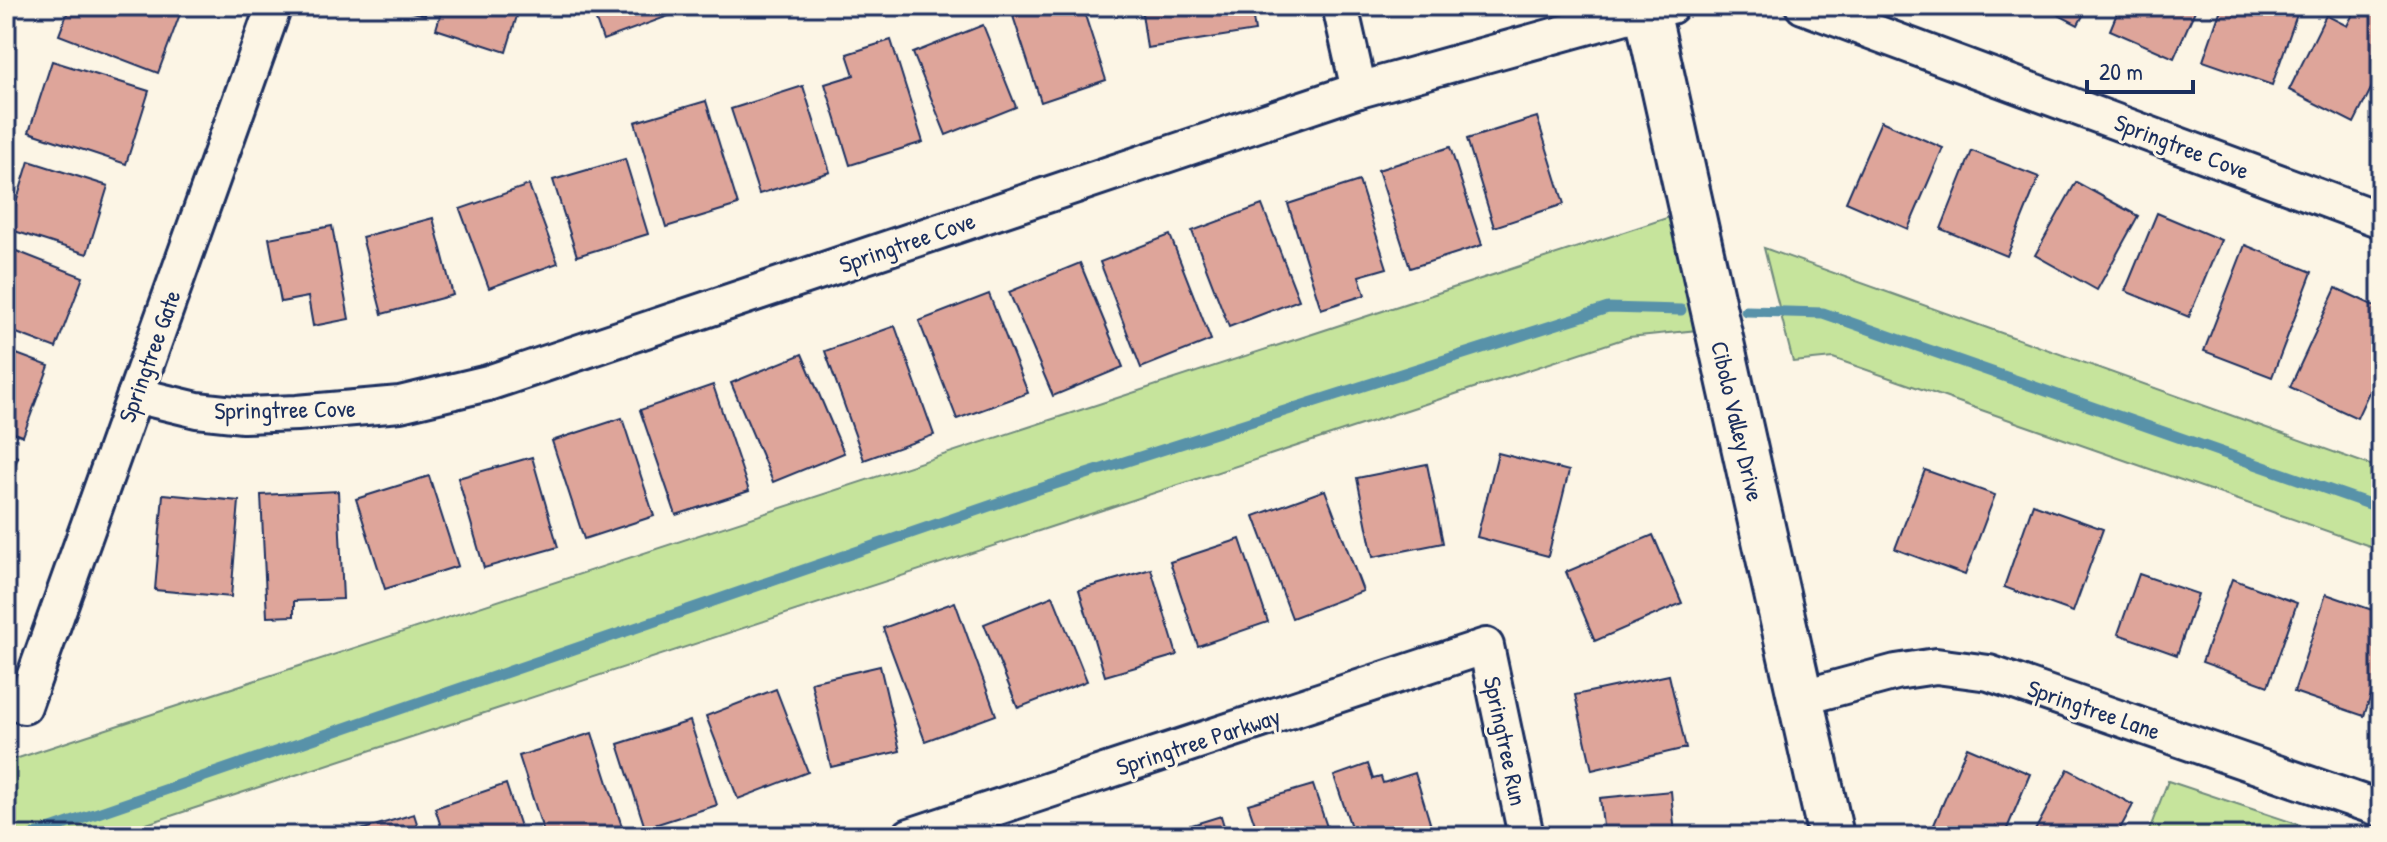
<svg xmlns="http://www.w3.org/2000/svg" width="2387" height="842" font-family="'Patrick Hand',sans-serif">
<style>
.green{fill:#c6e49c;stroke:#708a7d;stroke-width:2}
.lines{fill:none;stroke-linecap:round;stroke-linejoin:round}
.stream{stroke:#5992a9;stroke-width:11}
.building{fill:#dea59a;stroke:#1b2f5e;stroke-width:2}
.street-casing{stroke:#1b2f5e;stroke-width:40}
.secondary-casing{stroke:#1b2f5e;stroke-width:50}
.street{stroke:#fcf5e5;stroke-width:34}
.secondary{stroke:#fcf5e5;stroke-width:44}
.labels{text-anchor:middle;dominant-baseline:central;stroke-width:6;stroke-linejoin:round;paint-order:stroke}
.street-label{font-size:24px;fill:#1b2f5e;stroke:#fcf5e5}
</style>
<rect width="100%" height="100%" fill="#fcf5e5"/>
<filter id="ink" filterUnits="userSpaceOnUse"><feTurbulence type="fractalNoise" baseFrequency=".0125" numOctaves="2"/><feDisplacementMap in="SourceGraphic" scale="16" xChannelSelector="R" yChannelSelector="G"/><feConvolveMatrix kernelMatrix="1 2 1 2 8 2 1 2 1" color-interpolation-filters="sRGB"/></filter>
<g filter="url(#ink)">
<g class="green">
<polygon points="1691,210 1717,328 1629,337 110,836 6,836 6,762"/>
<polygon points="1764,248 2381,469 2381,550 1833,358 1793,362"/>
<polygon points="2168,781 2333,836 2147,836"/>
</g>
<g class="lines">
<g class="stream">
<polyline points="1746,311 1823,313 2381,508"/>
<polyline points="31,836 1033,491 1608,308 1681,310"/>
</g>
</g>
<g class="building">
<polygon points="70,6 183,6 158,73 59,35"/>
<polygon points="388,6 427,6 425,15"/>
<polygon points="443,6 520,6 506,52 436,29"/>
<polygon points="591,6 671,6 674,14 603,40"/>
<polygon points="693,6 718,6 696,14"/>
<polygon points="1042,6 1082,6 1106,80 1041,102 1013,16"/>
<polygon points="1141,6 1251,6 1255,31 1147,48"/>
<polygon points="2041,6 2088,6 2078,25"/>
<polygon points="2120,6 2197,6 2174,58 2110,30"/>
<polygon points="2222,6 2300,6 2272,85 2203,61"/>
<polygon points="2357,6 2363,6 2381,15 2381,69 2354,123 2289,90 2326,15 2347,26"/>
<polygon points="983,25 1016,107 946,135 913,53"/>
<polygon points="891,40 923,142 850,165 825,84 854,75 847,54"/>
<polygon points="52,61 149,91 126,164 29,132"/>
<polygon points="803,86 830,172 759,194 731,109"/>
<polygon points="706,101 738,205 666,227 635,122"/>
<polygon points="1537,117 1564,204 1494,227 1467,139"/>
<polygon points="1881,121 1943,148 1908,229 1846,202"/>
<polygon points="1450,147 1482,245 1410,268 1378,170"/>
<polygon points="1972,151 2039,177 2007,256 1941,229"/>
<polygon points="625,159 648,234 577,256 553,180"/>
<polygon points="29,161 108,186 87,254 8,229"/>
<polygon points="1359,181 1387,268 1359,276 1365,295 1321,309 1288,204"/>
<polygon points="2076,182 2138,216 2097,290 2035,255"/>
<polygon points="529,185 558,263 489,288 460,209"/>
<polygon points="1262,205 1299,300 1229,327 1192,231"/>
<polygon points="2157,213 2221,240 2189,317 2125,291"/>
<polygon points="433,218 453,295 382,314 362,237"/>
<polygon points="332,226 349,319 313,326 308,297 281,302 269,238"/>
<polygon points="1170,235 1211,340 1141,368 1100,262"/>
<polygon points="2245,245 2312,272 2272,377 2204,351"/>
<polygon points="6,247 83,277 56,348 6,329"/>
<polygon points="1080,263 1123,367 1053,396 1009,292"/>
<polygon points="2336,288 2381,309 2381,366 2357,418 2290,387"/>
<polygon points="989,294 1028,393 957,419 919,321"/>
<polygon points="895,326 934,435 864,460 825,351"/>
<polygon points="6,350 49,366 23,436 6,430"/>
<polygon points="802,354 844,453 773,482 731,383"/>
<polygon points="713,385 749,491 676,515 640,410"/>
<polygon points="622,418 654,516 584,539 552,441"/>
<polygon points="6,452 18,457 6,488"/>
<polygon points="1498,453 1569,471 1548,556 1477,537"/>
<polygon points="532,457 558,547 484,568 458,478"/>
<polygon points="1427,464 1443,543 1373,557 1357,478"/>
<polygon points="1925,470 1995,495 1965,575 1895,549"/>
<polygon points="429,476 458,566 385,589 356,499"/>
<polygon points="1325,490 1363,591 1292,618 1254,516"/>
<polygon points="338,491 343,599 294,601 294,616 267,617 261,495"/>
<polygon points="163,494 239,501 231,597 155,590"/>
<polygon points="2033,504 2103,529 2073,612 2004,587"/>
<polygon points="1653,535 1682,603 1595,641 1566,572"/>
<polygon points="1240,539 1268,622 1198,646 1170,562"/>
<polygon points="1151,569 1177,655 1105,676 1079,590"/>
<polygon points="2139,574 2198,594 2177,655 2118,634"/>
<polygon points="2232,579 2297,603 2268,686 2202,662"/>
<polygon points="2326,594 2381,613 2381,665 2364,716 2294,692"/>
<polygon points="1053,596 1087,681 1018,708 984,624"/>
<polygon points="955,602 996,715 925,741 883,628"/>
<polygon points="880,666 900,751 831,767 811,682"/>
<polygon points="1669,675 1686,748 1592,770 1575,695"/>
<polygon points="776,689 808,772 738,799 706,716"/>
<polygon points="690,721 717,805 645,828 618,744"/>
<polygon points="592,733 625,836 545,836 519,756"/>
<polygon points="1967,747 2030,774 2004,836 1956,836 1933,827"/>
<polygon points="1368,764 1373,779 1381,777 1383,783 1415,773 1434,836 1354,836 1334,776"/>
<polygon points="2068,769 2133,805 2116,836 2032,836"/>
<polygon points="506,784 523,836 444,836 435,808"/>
<polygon points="1313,785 1330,836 1259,836 1248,804"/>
<polygon points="1671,791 1675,836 1604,836 1600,798"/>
<polygon points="414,814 421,836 344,836 344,835"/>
<polygon points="1221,816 1227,836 1156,836"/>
</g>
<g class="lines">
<g class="street-casing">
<g id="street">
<polyline points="1340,6 1359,90"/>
<polyline points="1803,6 2381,220"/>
<polyline points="135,395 197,410 243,415 297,413 400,404 488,383 1359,90 1647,10 1671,6"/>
<polyline points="1800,698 1896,672 1936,666 1989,673 2381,809"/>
<polyline points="24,706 274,6"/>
<polyline points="910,836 1486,646 1526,836"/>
</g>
</g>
<g class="secondary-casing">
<polyline id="secondary" points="1646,6 1831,836"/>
</g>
<use href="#street" class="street"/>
<use href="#secondary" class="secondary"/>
</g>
</g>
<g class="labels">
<g class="street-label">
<text transform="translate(2182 146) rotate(21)">Springtree Cove</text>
<text transform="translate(907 242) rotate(-19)">Springtree Cove</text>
<text transform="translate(149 356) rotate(-70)">Springtree Gate</text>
<text transform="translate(285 409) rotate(-1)">Springtree Cove</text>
<text transform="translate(1738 421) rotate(77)">Cibolo Valley Drive</text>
<text transform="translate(2094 709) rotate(19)">Springtree Lane</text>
<text transform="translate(1198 741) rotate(-18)">Springtree Parkway</text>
<text transform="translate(1506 741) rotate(78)">Springtree Run</text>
</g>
</g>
<rect width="2387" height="842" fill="none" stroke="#fcf5e5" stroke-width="32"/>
<rect x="16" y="16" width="2355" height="810" fill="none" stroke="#1b2f5e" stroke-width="3" filter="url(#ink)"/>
<path d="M2087 80v12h106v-12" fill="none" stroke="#1b2f5e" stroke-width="4"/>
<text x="2099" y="80" font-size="24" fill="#1b2f5e" stroke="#fcf5e5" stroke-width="6" paint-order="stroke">20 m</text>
</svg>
